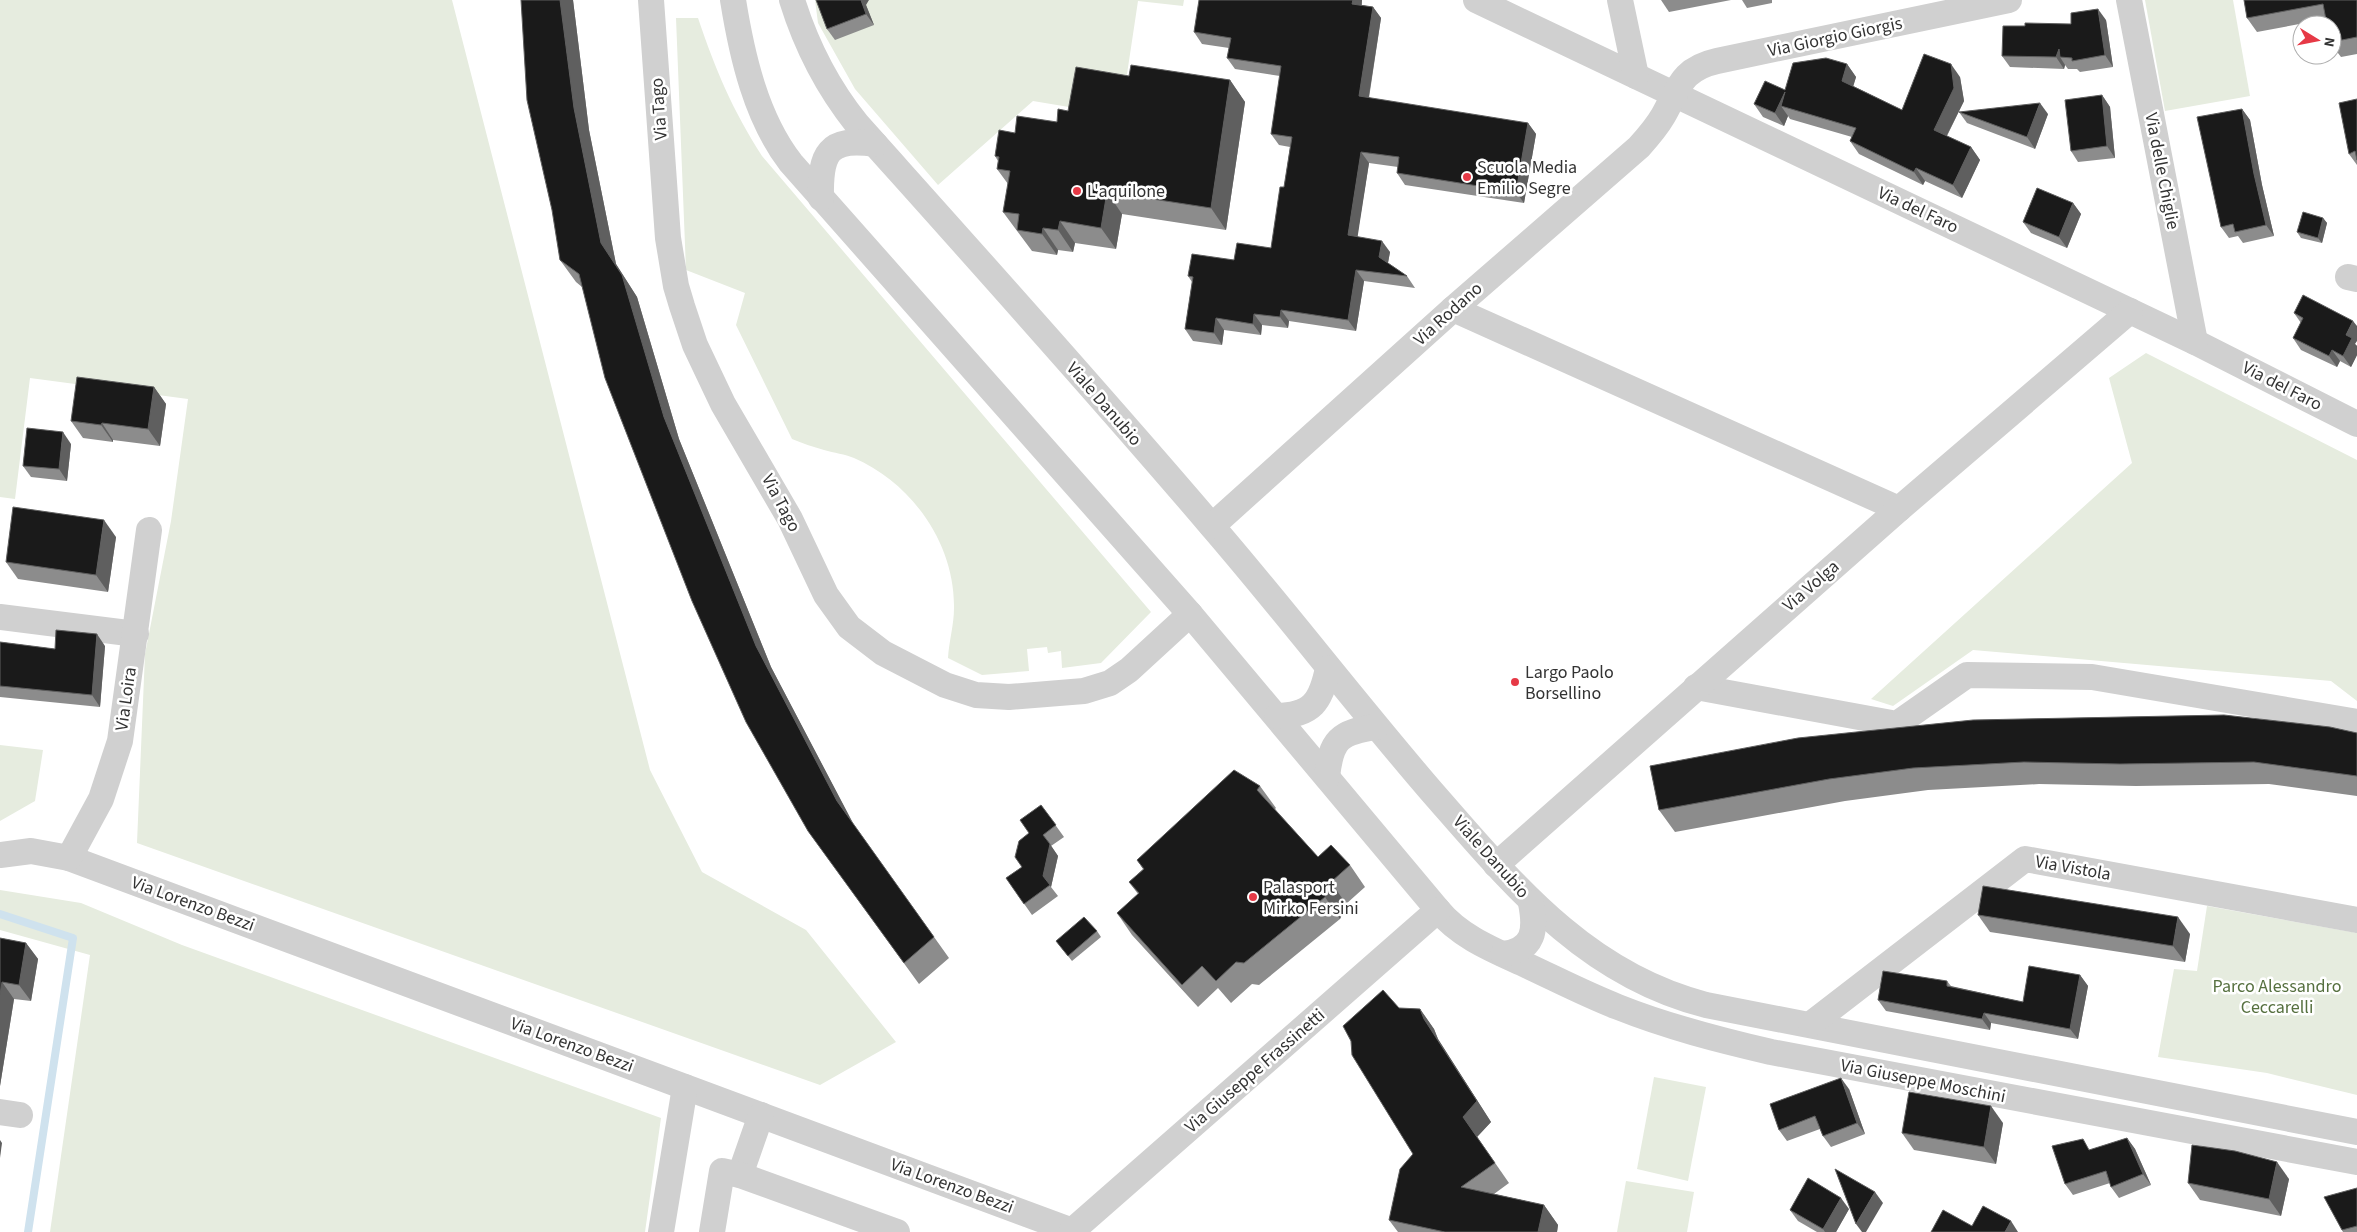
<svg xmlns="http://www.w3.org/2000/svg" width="2357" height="1232" font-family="'Source Sans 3',sans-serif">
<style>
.green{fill:#e6ecdf}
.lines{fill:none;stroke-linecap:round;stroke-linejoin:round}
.stream{stroke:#cfe2ee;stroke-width:8}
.minor{stroke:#d0d0d0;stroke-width:26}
.wall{fill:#8c8c8c}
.shaded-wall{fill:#5f5f5f}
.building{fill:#1a1a1a;stroke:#5f5f5f}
.poi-dot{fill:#e63946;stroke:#fff;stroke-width:2}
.labels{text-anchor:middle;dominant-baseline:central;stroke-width:5;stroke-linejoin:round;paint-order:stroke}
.street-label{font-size:18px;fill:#333;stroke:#fff}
.poi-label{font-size:18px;fill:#333;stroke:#fff;text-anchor:start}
.park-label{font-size:18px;fill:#56703f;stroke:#fff}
</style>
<rect width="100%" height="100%" fill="#fff"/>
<g class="green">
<polygon points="0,0 452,0 650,770 702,872 806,930 896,1042 820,1085 137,843 145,654 171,521 188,399 30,378 15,499 0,497"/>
<polygon points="815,0 1184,0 1183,6 1138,1 1124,94 1087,110 1033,101 938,185 855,89 818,23"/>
<polygon points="2145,0 2233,0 2250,96 2165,111"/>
<path d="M676,18H698C716,71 732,109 762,156L1151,612L1101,663L1062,668L1061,651L1048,653L1047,647L1027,649L1029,671L982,675L948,658C949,641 954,625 954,608C955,544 912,483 854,458C845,454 834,453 824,450C813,447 802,443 792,439L736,325L745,293L686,270Z"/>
<polygon points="2146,353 2357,460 2357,701 2331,681 1973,650 1893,706 1871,699 2132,463 2109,378"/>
<polygon points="0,745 43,750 35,801 0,821"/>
<polygon points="0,890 81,903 182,945 661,1118 645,1232 50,1232 90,955 0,930"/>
<polygon points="2207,906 2357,933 2357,1095 2267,1073 2158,1057 2174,969 2197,971"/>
<polygon points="1654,1077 1706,1087 1688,1181 1637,1169"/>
<polygon points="1626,1181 1694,1192 1687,1232 1617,1232"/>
</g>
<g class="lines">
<polyline class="stream" points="0,914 73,938 28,1232"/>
<g class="minor">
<polyline points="651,0 668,238 676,286 682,306 695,345 723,404 790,519 826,595 849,627 883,653 945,685 976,695 1009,697 1084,691 1110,683 1129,670 1190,614"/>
<path d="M733,0C742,56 756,118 791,163L1190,614L1438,910C1461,938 1496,951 1528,966C1558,980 1587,995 1618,1007C1668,1027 1719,1040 1771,1052L2357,1162"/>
<path d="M792,0C806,45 828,88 857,124C976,257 1095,389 1210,524C1286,612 1356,704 1432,792C1511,882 1584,974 1706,1005L2357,1132"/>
<polyline points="1476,0 2195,342 2357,424"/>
<polyline points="1620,0 1636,76"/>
<polyline points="2129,0 2195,342"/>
<path d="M821,198C820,153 828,137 875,144"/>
<polyline points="2348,277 2357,279"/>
<polyline points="1453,309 1899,509"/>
<path d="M1212,526L1453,309L1639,147C1648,137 1656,128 1663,116C1679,88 1681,69 1717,61L2009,0"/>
<polyline points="0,617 136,634"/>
<polyline points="1696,687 1897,724 1967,675 2092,677 2357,722"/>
<path d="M1277,716C1312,715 1321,702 1328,668"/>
<path d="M1327,777C1331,740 1339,732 1376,727"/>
<polyline points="0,855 31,851 69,858 1075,1232"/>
<polyline points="69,858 101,799 120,741 149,530"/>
<polyline points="1496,865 1899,509 2130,311"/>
<path d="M1503,954C1535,950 1536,929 1531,903"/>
<polyline points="1811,1024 2025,859 2357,920"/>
<polyline points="0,1112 20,1115"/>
<polyline points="740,1175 761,1115"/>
<polyline points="1072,1231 1438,910"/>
<polyline points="661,1232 685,1087"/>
<polyline points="712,1232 722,1171 740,1175 897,1232"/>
</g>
</g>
<g class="wall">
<polygon points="521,0 573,0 589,130 616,264 637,297 679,439 771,667 852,822 949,958 919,984 808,831 582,287 576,282 560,260"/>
<polygon points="1362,0 1362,5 1373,7 1381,18 1369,98 1528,123 1536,134 1524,203 1405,185 1397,173 1398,167 1369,163 1357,237 1390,252 1388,263 1407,276 1415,288 1364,281 1356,331 1289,321 1288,328 1262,325 1261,335 1224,330 1222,345 1193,341 1185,329 1192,282 1188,276 1271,248 1284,187 1290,147 1279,145 1271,134 1280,76 1235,69 1227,58 1229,48 1202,44 1194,32"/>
<polygon points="1661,0 1731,0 1669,12"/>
<polygon points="1742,0 1772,0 1772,3 1747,8"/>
<polygon points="2244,0 2357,0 2357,54 2341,57 2332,45 2332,25 2326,19 2257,32 2247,18"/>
<polygon points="866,5 874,25 835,40 827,29"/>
<polygon points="2106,20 2113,67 2080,72 2077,69 2068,69 2065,65 2064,69 2010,67 2002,56 2025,26 2071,24"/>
<polygon points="1847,64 1856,77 1853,86 1902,110 1960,77 1964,101 1947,136 1971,147 1980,160 1962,198 1925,181 1923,185 1859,154 1850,141 1852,137 1790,119 1788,116 1784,126 1763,117 1754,104"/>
<polygon points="1129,76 1230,80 1245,102 1226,230 1122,214 1116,249 1075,243 1073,252 1058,250 1057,255 1032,251 1003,212 1008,184 997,169 998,161 995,156 1015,133 1057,122 1068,111"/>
<polygon points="2102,95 2110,107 2115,158 2078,162 2071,151"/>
<polygon points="2357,99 2357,165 2349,154"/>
<polygon points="2242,109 2250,120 2262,185 2274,236 2243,243 2238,236 2229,238 2221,227"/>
<polygon points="1959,112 2048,114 2035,149 1967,123"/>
<polygon points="2073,203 2081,214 2067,248 2031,233 2023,222"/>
<polygon points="2323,218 2327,223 2322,243 2301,238 2297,232"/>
<polygon points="2294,313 2355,344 2357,346 2357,355 2351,367 2340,361 2337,367 2301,350 2293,338 2301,323"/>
<polygon points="154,387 166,404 160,446 113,440 113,442 83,438 71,421"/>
<polygon points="71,444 67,481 31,477 23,466"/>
<polygon points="116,537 108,592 18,579 6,562"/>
<polygon points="0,642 55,649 105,646 100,707 0,697"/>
<polygon points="2357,733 2357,796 2269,784 2136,786 2039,784 1928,790 1845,801 1675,832 1659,810 1650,766"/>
<polygon points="1260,786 1276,808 1275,809 1318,857 1350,865 1365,887 1346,904 1340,919 1259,985 1252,984 1231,1003 1218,988 1198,1007 1132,935 1117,913 1138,894 1129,882 1143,869 1137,860"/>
<polygon points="1041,805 1064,837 1051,846 1058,856 1051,887 1058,896 1032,915 1006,878 1022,867 1029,833"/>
<polygon points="1978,915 2190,934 2185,962 1990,932"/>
<polygon points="1097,931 1101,937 1072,961 1056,941"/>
<polygon points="0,938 26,943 38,959 31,1001 14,999 0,1086"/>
<polygon points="2080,975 2088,986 2078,1039 1991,1023 1990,1030 1886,1011 1878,1000 1947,981 1951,986 2023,1002"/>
<polygon points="1399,1008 1420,1009 1434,1029 1438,1039 1491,1122 1477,1137 1509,1183 1494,1194 1544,1205 1558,1225 1557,1232 1398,1232 1389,1220 1413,1154"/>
<polygon points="1849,1089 1865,1134 1831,1147 1823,1136 1820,1129 1787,1141 1779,1130"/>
<polygon points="2003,1123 1996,1164 1914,1150 1902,1133"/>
<polygon points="2127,1138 2135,1149 2151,1185 2119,1198 2111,1187 2110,1183 2073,1195 2065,1184 2090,1150"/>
<polygon points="2289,1179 2281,1216 2200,1200 2188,1183"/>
<polygon points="2357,1188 2357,1232 2343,1232 2342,1230"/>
<polygon points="1849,1209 1836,1232 1817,1232 1798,1221 1790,1210"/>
</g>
<g class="shaded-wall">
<polygon points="560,0 573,0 589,130 616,264 637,297 679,439 771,667 853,823 837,801 756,646 664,417 601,243 574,108"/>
<polygon points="861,0 869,0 866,5 874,25 866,14"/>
<polygon points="1353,0 1362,0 1360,15 1352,4"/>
<polygon points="1373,7 1381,18 1367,108 1359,96"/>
<polygon points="2098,9 2106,20 2113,67 2105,55"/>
<polygon points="2059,49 2060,57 2065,65 2064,69 2056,57"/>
<polygon points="1847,64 1856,77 1851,94 1842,81"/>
<polygon points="1951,64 1960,77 1964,101 1943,143 1934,130"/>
<polygon points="1230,80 1245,102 1226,230 1211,208"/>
<polygon points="1785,92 1781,106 1788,116 1784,126 1775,113"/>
<polygon points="2102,95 2110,107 2115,158 2107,146"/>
<polygon points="2040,103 2048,114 2035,149 2027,137"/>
<polygon points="2242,109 2250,120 2262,185 2274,236 2266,225 2254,174"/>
<polygon points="1528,123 1536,134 1524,203 1516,192"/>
<polygon points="1971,147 1980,160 1962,198 1953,185"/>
<polygon points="1361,152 1369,163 1356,247 1348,235"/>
<polygon points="1916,168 1925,181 1923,185 1914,172"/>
<polygon points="1107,192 1122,214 1116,249 1101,228"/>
<polygon points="2073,203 2081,214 2067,248 2059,237"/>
<polygon points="2323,218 2327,223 2322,243 2318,238"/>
<polygon points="1060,221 1075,243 1073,252 1058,230"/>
<polygon points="1043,228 1058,250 1057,255 1042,234"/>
<polygon points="1382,241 1390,252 1387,268 1379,257"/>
<polygon points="1356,270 1364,281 1356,331 1348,320"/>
<polygon points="1281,310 1289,321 1288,328 1280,317"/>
<polygon points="1254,314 1262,325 1261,335 1253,324"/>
<polygon points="1216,318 1224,330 1222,345 1214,333"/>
<polygon points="2353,321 2357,326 2357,341 2355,344 2357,346 2357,355 2351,367 2343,356 2346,335"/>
<polygon points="2332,350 2340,361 2337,367 2329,356"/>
<polygon points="154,387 166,404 160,446 148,429"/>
<polygon points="102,423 113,440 113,442 101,425"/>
<polygon points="63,432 71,444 67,481 59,469"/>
<polygon points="104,520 116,537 108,592 96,575"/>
<polygon points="97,634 105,646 100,707 92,695"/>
<polygon points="1050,844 1058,856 1051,887 1043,876"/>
<polygon points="1331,882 1346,904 1340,919 1325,897"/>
<polygon points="2178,917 2190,934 2185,962 2173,946"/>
<polygon points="26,943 38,959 31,1001 19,985"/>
<polygon points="2080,975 2088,986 2078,1039 2070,1029"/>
<polygon points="2,982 14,999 0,1086 0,995"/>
<polygon points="1420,1009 1434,1029 1438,1039 1491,1122 1477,1137 1509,1183 1463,1117"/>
<polygon points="1984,1013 1991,1023 1990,1030 1982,1019"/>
<polygon points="1841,1078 1849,1089 1865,1134 1857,1123"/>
<polygon points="1991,1106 2003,1123 1996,1164 1984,1147"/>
<polygon points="2127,1138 2135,1149 2151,1185 2143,1174"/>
<polygon points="0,1140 2,1143 0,1158"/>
<polygon points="2277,1162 2289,1179 2281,1216 2269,1199"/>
<polygon points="1875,1192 1883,1203 1866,1232 1862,1232 1856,1224"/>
<polygon points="1841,1198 1849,1209 1836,1232 1825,1232 1823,1229"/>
<polygon points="1544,1205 1558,1225 1557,1232 1538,1232"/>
<polygon points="2011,1221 2018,1232 2005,1232"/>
</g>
<g class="building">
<polygon points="521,0 560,0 574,108 601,243 622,275 664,417 756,646 837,801 934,937 904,963 808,831 746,722 692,601 605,378 579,274 560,260 552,210 527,100"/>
<polygon points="816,0 861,0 866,14 827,29"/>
<polygon points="1199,0 1353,0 1352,4 1373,7 1359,96 1528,123 1516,192 1397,173 1399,157 1361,152 1348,235 1382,241 1379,257 1407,276 1356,270 1348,320 1281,310 1280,317 1254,314 1253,324 1216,318 1214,333 1185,329 1193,277 1188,276 1192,254 1234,260 1237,243 1271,248 1280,187 1284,187 1292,137 1271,134 1281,66 1227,58 1231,38 1194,32"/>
<polygon points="2244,0 2357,0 2357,37 2332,42 2332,25 2327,25 2323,4 2247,18"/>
<polygon points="2098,9 2105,55 2072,61 2072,58 2060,57 2059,49 2056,57 2002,56 2003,26 2025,26 2025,23 2071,24 2071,13"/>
<polygon points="1924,54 1951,64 1954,88 1934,130 1971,147 1953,185 1916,168 1914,172 1850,141 1856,128 1781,106 1785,92 1775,113 1754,104 1765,81 1785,90 1793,63 1826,58 1847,64 1842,81 1902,110"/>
<polygon points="1131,65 1230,80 1211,208 1107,192 1101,228 1060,221 1058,230 1043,228 1042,234 1017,230 1019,214 1003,212 1010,171 997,169 999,157 995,156 999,130 1015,133 1017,116 1057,122 1058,109 1068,111 1076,67 1129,76"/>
<polygon points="2102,95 2107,146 2071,151 2065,100"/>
<polygon points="2357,99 2357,160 2355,151 2349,154 2339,103"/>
<polygon points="2040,103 2027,137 1959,112"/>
<polygon points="2242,109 2254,174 2266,225 2235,232 2233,224 2221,227 2197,117"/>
<polygon points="2037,188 2073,203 2059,237 2023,222"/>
<polygon points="2303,212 2323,218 2318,238 2297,232"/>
<polygon points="2303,295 2353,321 2346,335 2352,338 2343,356 2332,350 2329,356 2293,338 2303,318 2294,313"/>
<polygon points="77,377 154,387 148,429 102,423 101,425 71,421"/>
<polygon points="27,428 63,432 59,469 23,466"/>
<polygon points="13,507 104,520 96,575 6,562"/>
<polygon points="56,630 97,634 92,695 0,686 0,642 55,649"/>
<polygon points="2224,715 2330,727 2357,733 2357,776 2254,762 2120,764 2024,762 1913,768 1829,779 1659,810 1650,766 1798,738 1973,720"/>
<polygon points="1234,770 1260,786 1257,790 1318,857 1331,845 1350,865 1331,882 1325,897 1244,963 1236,962 1216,981 1202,966 1182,985 1117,913 1139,893 1129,882 1144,869 1137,860"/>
<polygon points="1041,805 1056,825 1043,835 1050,844 1043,876 1050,885 1024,904 1006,878 1022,867 1015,857 1019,841 1029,833 1020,820"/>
<polygon points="1983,886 2178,917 2173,946 1978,915"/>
<polygon points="1084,917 1097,931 1068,956 1056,941"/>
<polygon points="0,938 26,943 19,985 2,982 0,995"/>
<polygon points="2029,966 2080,975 2070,1029 1984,1013 1982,1019 1878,1000 1883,971 1947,981 1947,986 2023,1002"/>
<polygon points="1383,990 1399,1008 1420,1009 1424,1019 1477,1101 1463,1117 1495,1163 1461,1187 1544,1205 1538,1232 1445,1232 1389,1220 1400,1169 1413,1154 1352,1055 1351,1041 1343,1026"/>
<polygon points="1841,1078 1857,1123 1823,1136 1815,1116 1779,1130 1770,1104"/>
<polygon points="1909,1092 1991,1106 1984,1147 1902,1133"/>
<polygon points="2127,1138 2143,1174 2111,1187 2106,1171 2065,1184 2052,1146 2083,1139 2089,1150"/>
<polygon points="2192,1145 2235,1151 2277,1162 2269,1199 2188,1183"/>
<polygon points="1835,1169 1875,1192 1856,1224"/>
<polygon points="1808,1178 1841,1198 1823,1229 1790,1210"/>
<polygon points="2357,1188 2357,1226 2342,1230 2324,1197"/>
<polygon points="1983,1206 2011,1221 2005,1232 1931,1232 1943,1210 1972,1226"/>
</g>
<g class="poi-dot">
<circle cx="1467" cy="177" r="5"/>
<circle cx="1077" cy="191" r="5"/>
<circle cx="1515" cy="682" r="5"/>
<circle cx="1253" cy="897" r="5"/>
</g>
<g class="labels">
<g class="street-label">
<text transform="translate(1835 37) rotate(-12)">Via Giorgio Giorgis</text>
<text transform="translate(659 109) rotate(-94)">Via Tago</text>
<text transform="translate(2162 171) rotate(79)">Via delle Chiglie</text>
<text transform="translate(1918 210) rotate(25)">Via del Faro</text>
<text transform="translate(1448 314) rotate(-42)">Via Rodano</text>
<text transform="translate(2282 386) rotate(27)">Via del Faro</text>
<text transform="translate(1104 404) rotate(49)">Viale Danubio</text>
<text transform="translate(781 503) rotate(62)">Via Tago</text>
<text transform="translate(1811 586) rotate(-41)">Via Volga</text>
<text transform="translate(126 699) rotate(-82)">Via Loira</text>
<text transform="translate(1491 857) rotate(48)">Viale Danubio</text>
<text transform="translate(2073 868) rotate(10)">Via Vistola</text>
<text transform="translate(193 904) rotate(20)">Via Lorenzo Bezzi</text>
<text transform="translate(572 1045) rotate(20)">Via Lorenzo Bezzi</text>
<text transform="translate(1255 1071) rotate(-41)">Via Giuseppe Frassinetti</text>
<text transform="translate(1923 1081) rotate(11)">Via Giuseppe Moschini</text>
<text transform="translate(952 1186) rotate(20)">Via Lorenzo Bezzi</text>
</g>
<g class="poi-label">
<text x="1477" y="167">Scuola Media<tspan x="1477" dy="21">Emilio Segre</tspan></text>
<text x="1087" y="191">L'aquilone</text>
<text x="1525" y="672">Largo Paolo<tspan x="1525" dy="21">Borsellino</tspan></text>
<text x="1263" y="887">Palasport<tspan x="1263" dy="21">Mirko Fersini</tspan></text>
</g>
<g class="park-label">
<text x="2277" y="986">Parco Alessandro<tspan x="2277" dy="21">Ceccarelli</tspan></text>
</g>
</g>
<g transform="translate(2317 40) rotate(100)"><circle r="24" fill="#ffffff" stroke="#adadad"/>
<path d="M0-4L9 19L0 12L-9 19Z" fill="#e63946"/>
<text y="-8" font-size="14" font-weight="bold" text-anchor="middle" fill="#333333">N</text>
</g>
</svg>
